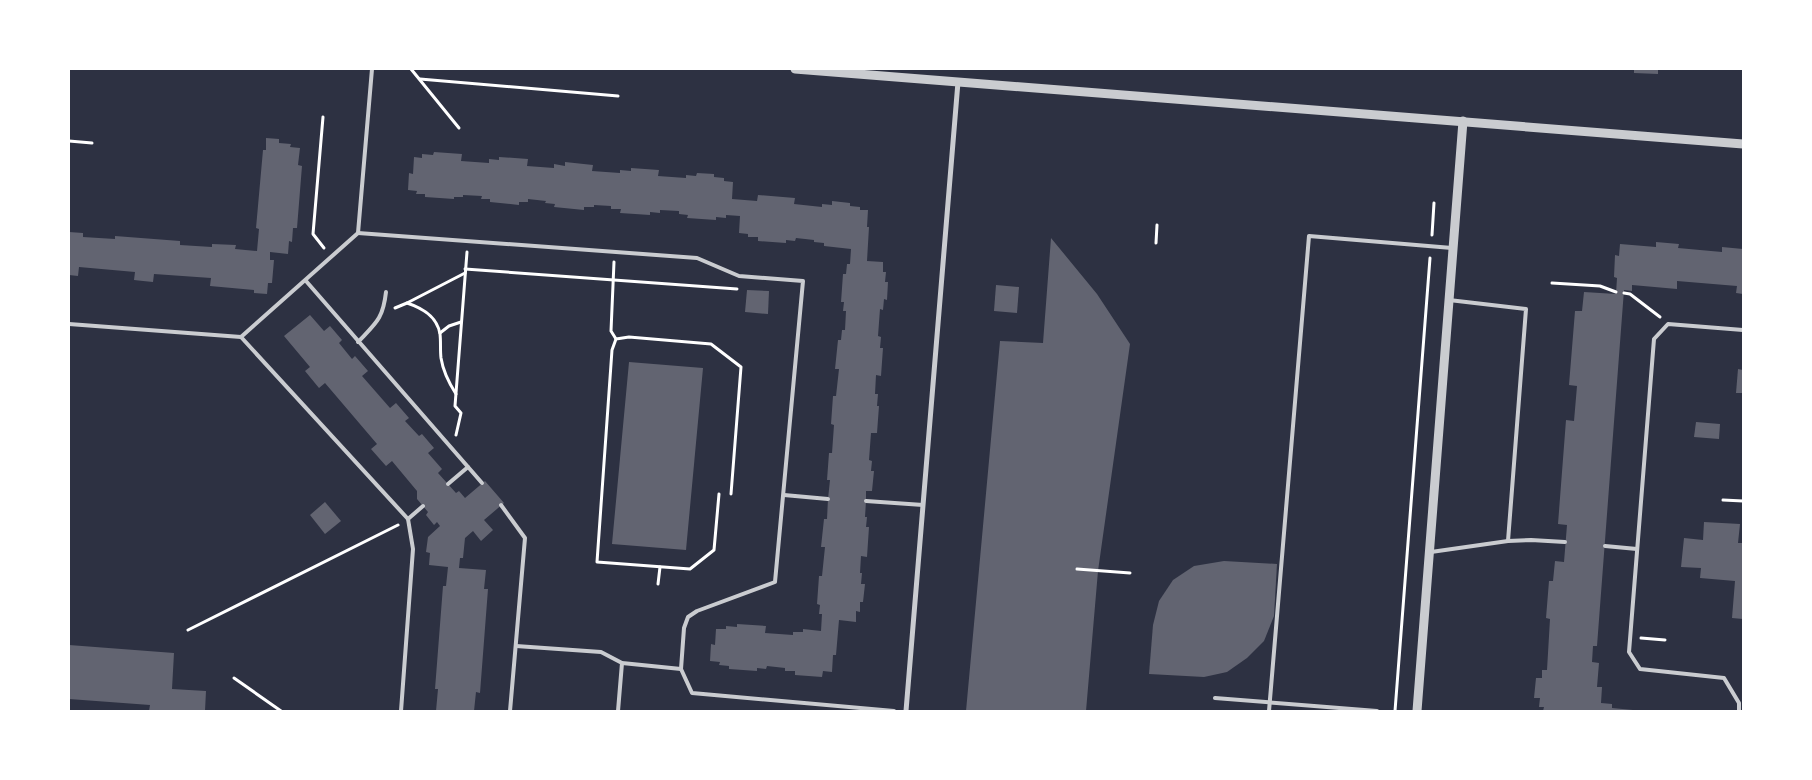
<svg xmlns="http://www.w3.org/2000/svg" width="1812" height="780" font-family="Montserrat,sans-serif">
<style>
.building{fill:#626471}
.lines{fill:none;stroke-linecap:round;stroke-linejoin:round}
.path{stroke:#fff;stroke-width:3}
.service{stroke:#caccd0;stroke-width:4}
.minor{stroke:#caccd0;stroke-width:5}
.tertiary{stroke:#caccd0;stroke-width:9}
</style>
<rect width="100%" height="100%" fill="#2d3142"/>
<g class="building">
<polygon points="1634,69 1658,69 1658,74 1634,73"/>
<polygon points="266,138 279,139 279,143 291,144 290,147 300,148 298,165 302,166 297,228 293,228 292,242 289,241 288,254 270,252 270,260 274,260 272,283 268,283 267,294 254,293 254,290 210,286 211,278 154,274 153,282 143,281 134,280 135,272 79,267 78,276 69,275 69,232 83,233 83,237 115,239 115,236 180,241 180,245 212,247 212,244 236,245 235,249 257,251 259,229 256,228 263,150 266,150"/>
<polygon points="434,152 462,154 461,161 489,163 489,159 499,160 499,157 528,159 527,166 554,168 554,164 565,166 565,162 593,165 592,171 620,173 620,170 631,171 631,168 659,170 658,176 686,178 686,175 696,176 697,173 714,174 714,177 724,178 724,181 733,182 732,199 757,201 758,195 795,198 794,204 822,207 822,204 832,205 832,201 850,203 850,206 860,207 860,210 868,210 867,227 869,227 867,261 883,262 883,272 886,272 885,282 888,282 887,300 884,299 883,310 880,309 878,336 881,337 880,348 883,348 881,376 876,375 875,394 878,394 877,406 879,406 877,433 871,433 869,460 872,461 871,471 874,471 872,491 866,491 866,501 865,517 867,517 866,527 869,527 867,557 861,556 860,573 862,573 861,584 865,584 863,602 860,602 860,612 856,611 856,622 839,620 836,655 833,655 832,672 823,671 822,677 795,675 795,671 785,671 785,668 767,666 766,669 757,668 757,671 729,669 729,666 719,665 720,662 710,661 711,644 715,645 716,629 726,629 726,626 737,627 737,624 766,626 765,633 793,635 793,632 803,632 803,629 821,631 822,614 819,614 820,605 817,604 819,576 822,576 825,547 821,547 824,519 827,519 828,499 830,480 827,480 829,453 832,453 834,425 831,424 833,396 836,396 839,369 835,369 838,340 841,340 842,330 845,330 846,311 843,311 844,302 841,302 843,274 846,274 847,264 850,264 851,249 824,246 824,243 814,242 814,240 796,238 795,241 786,240 786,243 758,241 758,237 748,237 748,234 739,233 740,216 726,215 726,218 716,217 716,220 687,218 688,215 679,214 679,211 660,210 660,213 650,212 650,215 620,213 621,209 611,209 611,206 594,205 594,207 584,207 584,210 554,207 555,204 545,203 546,201 528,199 528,202 519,202 519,205 490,202 490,199 481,199 482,196 463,195 463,197 454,197 454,199 425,197 425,194 416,194 417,191 408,190 409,173 413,174 414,157 422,158 422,154 433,155"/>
<polygon points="1051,238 1097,294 1130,344 1098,571 1086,711 966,711 1000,341 1043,343"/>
<polygon points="1656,242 1679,244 1678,248 1722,252 1722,247 1743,249 1743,294 1736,293 1737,286 1677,281 1677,289 1632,285 1632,291 1624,290 1597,646 1593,646 1592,662 1599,663 1597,687 1602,687 1601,703 1612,704 1612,708 1633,710 1632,711 1543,711 1544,707 1539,707 1540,698 1534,698 1536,678 1542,678 1542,670 1547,670 1550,619 1546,618 1549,581 1553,581 1555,561 1564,562 1567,525 1558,524 1566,420 1574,421 1577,386 1569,385 1575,311 1582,311 1584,292 1616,294 1617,278 1614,277 1615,255 1619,256 1620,244 1656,247"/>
<polygon points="996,285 1019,287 1017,313 994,311"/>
<polygon points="747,290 769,291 768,314 745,312"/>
<polygon points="310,315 324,331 330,326 342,340 339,343 352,359 355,356 368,371 362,376 390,408 396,403 409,418 405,421 419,436 422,434 434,448 428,453 442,469 438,473 456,493 459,491 465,498 485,481 504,503 484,520 493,530 481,541 473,531 465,538 463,558 460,558 459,568 486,570 484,589 488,589 480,693 476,692 474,711 436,711 438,689 435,689 443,586 446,586 448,567 429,565 430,553 426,552 428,537 440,526 437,522 434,525 426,515 428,512 417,499 417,491 392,461 386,466 371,449 377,444 325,383 319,388 305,371 310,367 284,336"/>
<polygon points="629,362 703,368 686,550 612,544"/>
<polygon points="1738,369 1743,370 1743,393 1736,393"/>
<polygon points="1696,422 1720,424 1719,439 1694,437"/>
<polygon points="325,502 341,521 325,534 310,515"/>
<polygon points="1704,522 1740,524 1738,543 1743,543 1743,619 1732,618 1735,581 1700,578 1701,568 1681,567 1684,538 1703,540"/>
<polygon points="1224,561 1277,564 1274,616 1264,641 1247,658 1227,672 1204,677 1149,674 1153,625 1159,601 1173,580 1194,566"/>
<polygon points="69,645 174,653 172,689 206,691 205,711 149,711 150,705 69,699"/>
</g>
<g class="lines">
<g class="path">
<polyline points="411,69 459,128"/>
<polyline points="420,79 618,96"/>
<polyline points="323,117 313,234 324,248"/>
<polyline points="69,141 92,143"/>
<polyline points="1432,235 1434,203"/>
<polyline points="1156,243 1157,225"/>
<polyline points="614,262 611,331 616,339"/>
<polyline points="465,269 737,289"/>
<polyline points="1552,283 1600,286 1616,292"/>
<polyline points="1624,293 1630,294 1660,317"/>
<path d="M407,303C422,308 437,316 440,334C441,342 440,350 441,358C443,371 449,383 456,394"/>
<polyline points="395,308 407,303 465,273"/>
<polyline points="440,333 449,326 461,322"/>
<polyline points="456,435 461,413 455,406 467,252"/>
<polyline points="719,494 714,550 690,569 597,562 612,350 616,339 629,337 711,344 741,367 731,494"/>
<polyline points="1723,500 1743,501"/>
<polyline points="1077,569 1130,573"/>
<polyline points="658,584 660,567"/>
<polyline points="188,630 398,525"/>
<polyline points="1641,638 1665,640"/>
<polyline points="234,678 281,711"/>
<polyline points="1395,711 1430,258"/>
</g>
<g class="service">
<polyline points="358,233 697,258 739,276 803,281 775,582 697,611 688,617 684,628 681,669 692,693 894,711"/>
<polyline points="306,281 482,483"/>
<polyline points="69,324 241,337 358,233 372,69"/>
<polyline points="241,337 408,519 413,549 401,711"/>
<path d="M358,342C376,323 383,319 386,292"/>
<polyline points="448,484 468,467"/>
<polyline points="784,495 828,499"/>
<polyline points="866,501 923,505"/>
<polyline points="501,505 525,538 510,711"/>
<polyline points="408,519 423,506"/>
<polyline points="1508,541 1531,540 1565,542"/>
<polyline points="1605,546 1637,549"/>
<polyline points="1431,552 1508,541 1526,309 1449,300"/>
<polyline points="516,646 601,652 622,663 681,669"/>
<polyline points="1215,698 1377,711"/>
<polyline points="618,711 622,663"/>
<polyline points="1269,711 1309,236 1452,248"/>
<polyline points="1739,711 1739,703 1724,678 1640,669 1629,652 1654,339 1668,324 1743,330"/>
</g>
<polyline class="minor" points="906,711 958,82"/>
<g class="tertiary">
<polyline points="795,69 1743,144"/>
<polyline points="1417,711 1463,121"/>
</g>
</g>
<rect width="1812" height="780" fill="none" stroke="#ffffff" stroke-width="140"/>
</svg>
